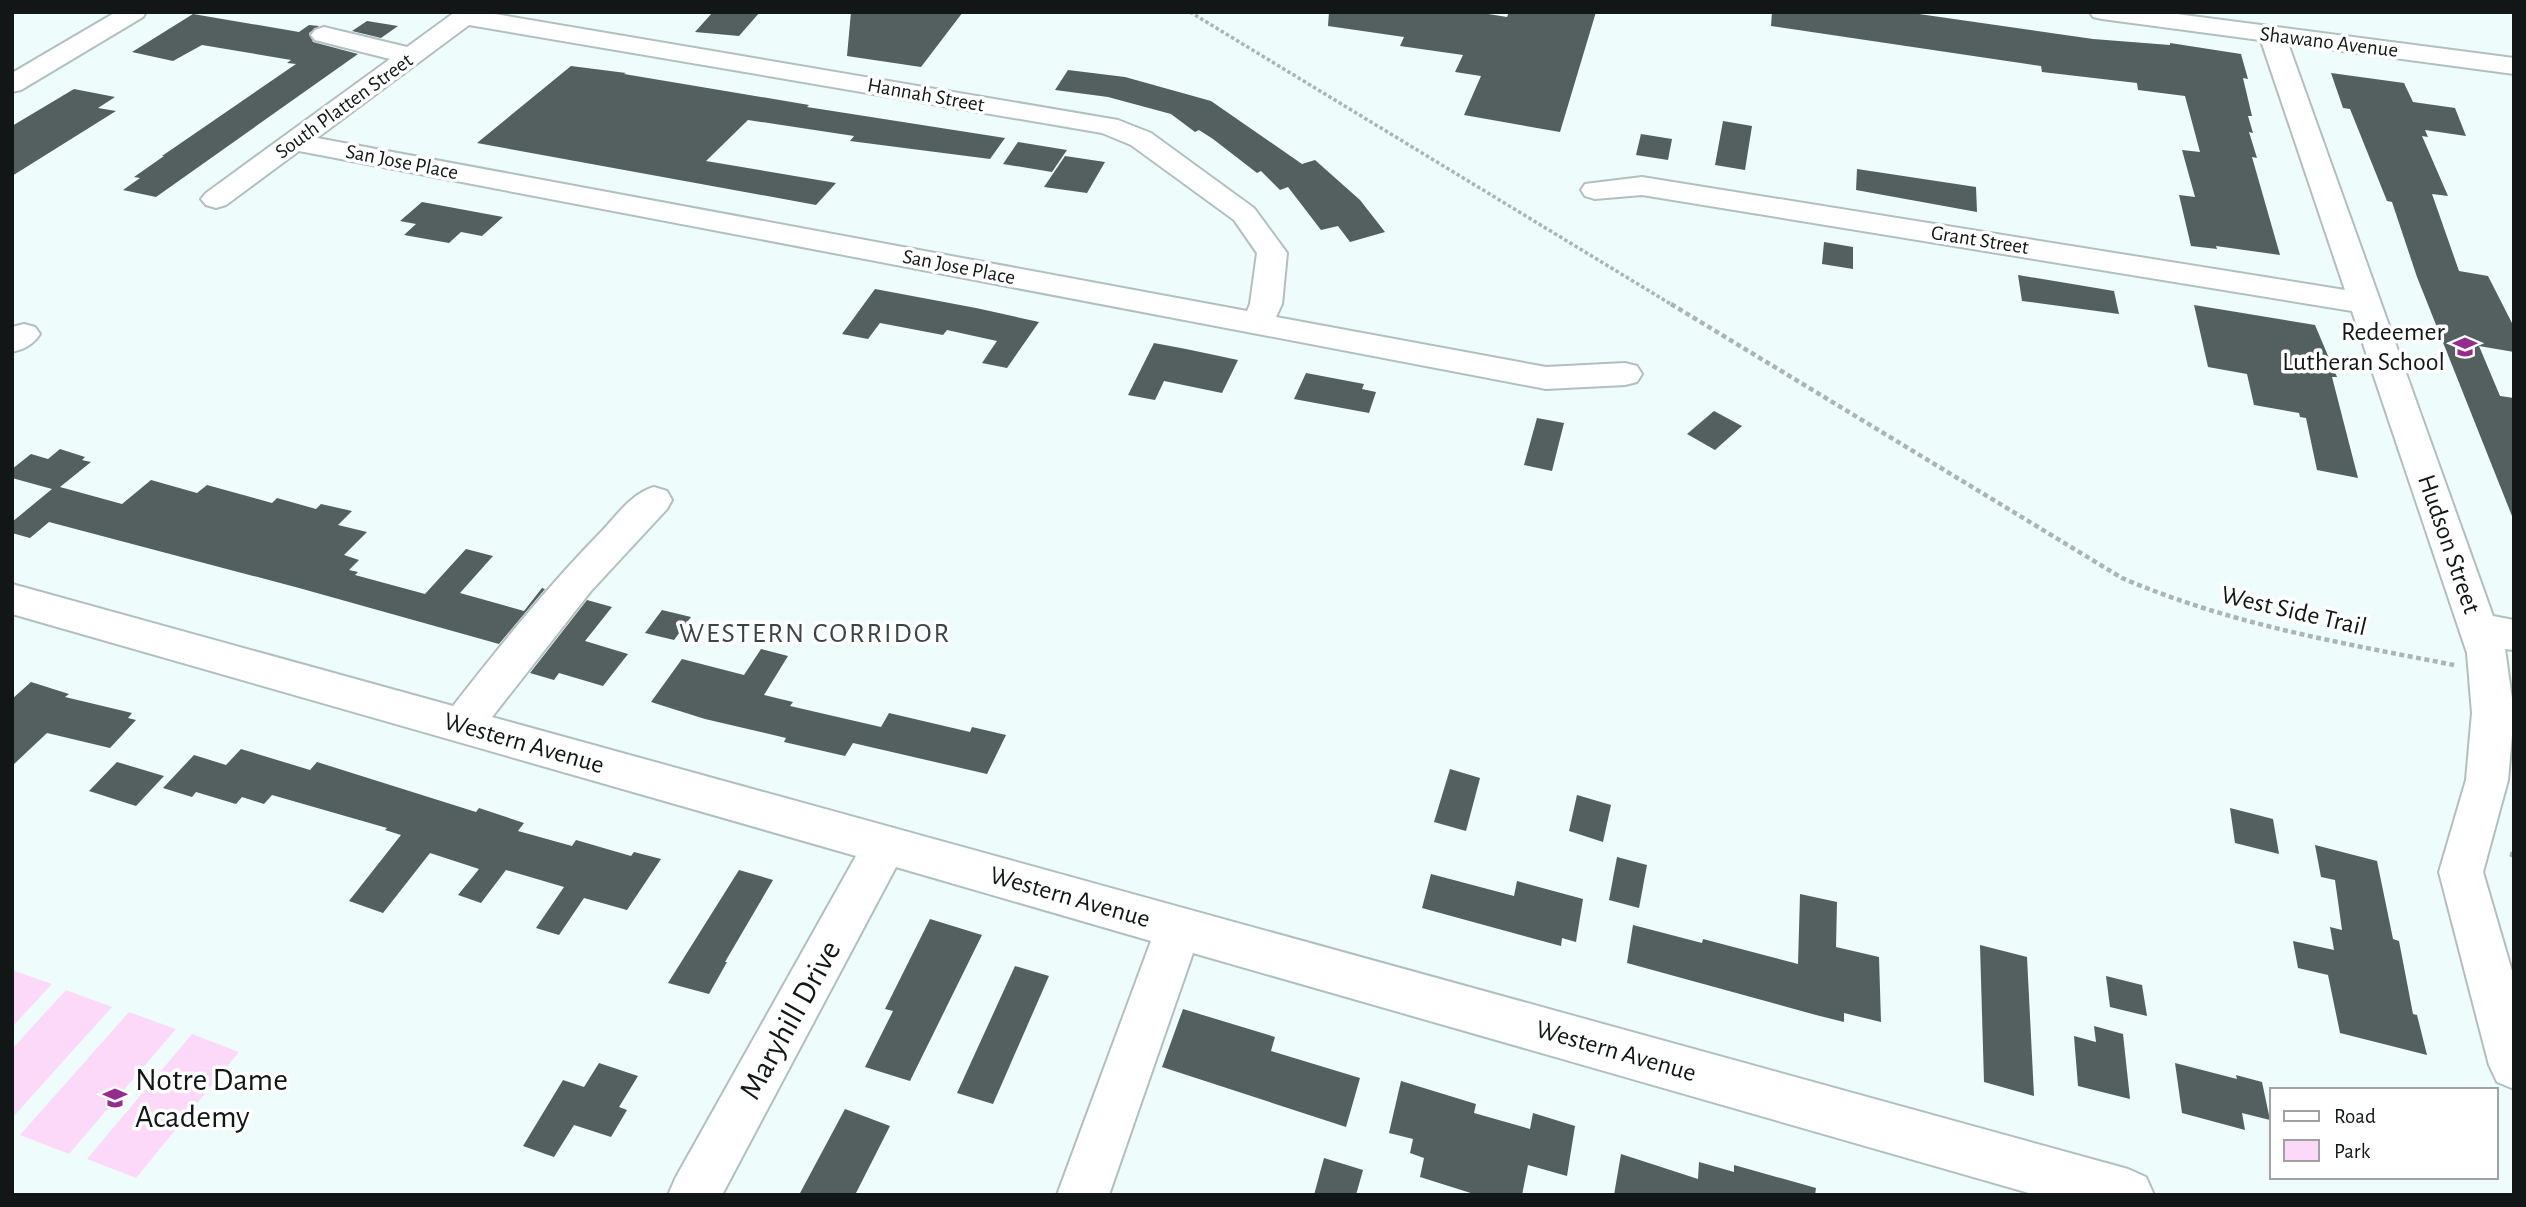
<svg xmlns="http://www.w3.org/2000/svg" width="2526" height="1207" font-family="'Alegreya Sans',sans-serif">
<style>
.green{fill:#fdd9f9}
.building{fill:#545f5f}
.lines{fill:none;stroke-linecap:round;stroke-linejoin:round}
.minor-casing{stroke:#b2bfbf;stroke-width:4}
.major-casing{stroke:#b2bfbf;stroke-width:4}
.path-far2{stroke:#abb5b5;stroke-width:3.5;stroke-dasharray:3.5 2.5;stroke-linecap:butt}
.path-far1{stroke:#abb5b5;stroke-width:4.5;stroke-dasharray:5 3.5;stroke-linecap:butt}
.path{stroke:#abb5b5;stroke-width:5;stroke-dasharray:6 4.5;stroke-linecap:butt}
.minor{fill:#fff;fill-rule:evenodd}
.major{fill:#fff;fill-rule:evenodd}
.labels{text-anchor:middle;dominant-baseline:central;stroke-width:7;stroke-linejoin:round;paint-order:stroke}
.far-street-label{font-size:21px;fill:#121616;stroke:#fff}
.poi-label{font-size:26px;fill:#121616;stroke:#fff;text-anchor:end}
.street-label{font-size:26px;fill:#121616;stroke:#fff}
.neighbourhood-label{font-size:28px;letter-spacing:2px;fill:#3a4545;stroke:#fff}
.near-street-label{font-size:32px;fill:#121616;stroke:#fff}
.near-poi-label{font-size:32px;fill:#121616;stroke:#fff;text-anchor:start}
</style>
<rect width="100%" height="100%" fill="#effcfc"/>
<g class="green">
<polygon points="12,970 52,984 12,1027"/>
<polygon points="66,990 112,1007 12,1118 12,1049"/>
<polygon points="129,1012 176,1029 69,1154 20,1135"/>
<polygon points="192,1034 239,1052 136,1178 87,1159"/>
</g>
<g class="building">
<polygon points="713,12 760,12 739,36 695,32"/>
<polygon points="851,12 963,12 921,67 847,56"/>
<polygon points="1329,12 1476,12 1507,17 1509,12 1596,12 1560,132 1464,115 1481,76 1455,72 1463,55 1400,46 1404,37 1328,26"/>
<polygon points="1772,12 1905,12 2093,39 2170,45 2170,43 2241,54 2248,79 2243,78 2252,116 2248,116 2253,133 2249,132 2257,158 2252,157 2280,255 2216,246 2217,249 2191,246 2179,195 2195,197 2182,150 2200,152 2185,96 2138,90 2137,83 2042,72 2041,66 1771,26"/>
<polygon points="193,14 299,32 309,25 319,26 309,33 313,42 358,54 156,197 123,190 140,178 134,177 164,156 162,156 296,64 287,63 291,60 202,45 173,61 132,52"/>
<polygon points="367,21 398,26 381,38 352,31"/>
<polygon points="571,66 626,73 624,74 809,105 807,107 1005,138 990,159 850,141 854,136 748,120 706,161 836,183 816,205 477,143"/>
<polygon points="1068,70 1125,77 1211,101 1302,164 1315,160 1360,200 1385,232 1350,242 1338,226 1321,230 1288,187 1280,190 1261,171 1257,173 1213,139 1199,130 1195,132 1171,114 1108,97 1055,90"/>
<polygon points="2331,73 2404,83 2413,102 2455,108 2466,136 2425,130 2428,137 2422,136 2448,196 2432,194 2459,271 2488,276 2514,327 2514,352 2479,346 2500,396 2514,398 2514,521 2417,277 2392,202 2387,201 2350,109 2343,108"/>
<polygon points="74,89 115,97 98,108 116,111 12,176 12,126"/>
<polygon points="1723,121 1752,126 1745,170 1715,165"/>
<polygon points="1641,134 1672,139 1668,160 1636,155"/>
<polygon points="1018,142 1067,150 1052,172 1003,164"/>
<polygon points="1065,156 1105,162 1087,193 1044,187"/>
<polygon points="1857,169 1976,187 1977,212 1856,190"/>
<polygon points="422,202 503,217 482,236 461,232 449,243 404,235 416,224 400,221"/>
<polygon points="1824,242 1853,247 1853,269 1822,264"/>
<polygon points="2018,275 2114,291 2119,314 2022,301"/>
<polygon points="875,289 976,308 1039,322 1007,368 982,363 997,341 947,330 943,335 880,323 868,339 842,334"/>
<polygon points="2194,305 2315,325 2337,377 2332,377 2358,478 2317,470 2306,418 2300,417 2299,413 2254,405 2247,374 2208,367"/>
<polygon points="1154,343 1186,349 1238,360 1222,393 1164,381 1155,400 1128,395"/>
<polygon points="1306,373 1364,384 1362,389 1376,392 1369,413 1294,399"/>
<polygon points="1714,411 1742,426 1715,450 1687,434"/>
<polygon points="1537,418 1564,423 1552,471 1524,465"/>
<polygon points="60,449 85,457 82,460 91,462 60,487 122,504 151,480 197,493 207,485 272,503 277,498 316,509 321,504 352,511 338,525 367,532 344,555 359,560 349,570 358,572 355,575 425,594 466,549 493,556 460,593 524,611 542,588 545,589 499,644 299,588 49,522 30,538 12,533 12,522 52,489 12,478 12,469 31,454 48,459"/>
<polygon points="587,600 612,607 585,641 628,654 603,686 559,673 554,680 530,673"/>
<polygon points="662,610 691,617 674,640 645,633"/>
<polygon points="761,649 788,656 764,695 793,702 790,706 881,727 889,713 970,732 972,727 1006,735 987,774 853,743 845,756 784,742 786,738 705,719 651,702 682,659 744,675"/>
<polygon points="31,682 69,694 65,697 132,713 128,718 136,720 110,748 47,733 12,766 12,699"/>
<polygon points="241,749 310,770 317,762 476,812 479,808 524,823 518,831 572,846 576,840 631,856 634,852 661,859 627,910 584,898 559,935 536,928 564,887 506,870 481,903 458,895 479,869 430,853 383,913 349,901 401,835 385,830 387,828 272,795 264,804 242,797 236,804 196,792 192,797 163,788 194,755 226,765"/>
<polygon points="117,762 164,776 136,806 89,791"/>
<polygon points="1450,769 1480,778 1466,831 1434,822"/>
<polygon points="1577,795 1611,805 1603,842 1569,831"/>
<polygon points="2230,808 2273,819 2279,854 2235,843"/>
<polygon points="2315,845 2377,861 2393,939 2399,941 2413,1014 2417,1015 2427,1055 2340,1033 2328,975 2298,968 2293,941 2334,950 2330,927 2342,930 2335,880 2321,877"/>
<polygon points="1617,857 1647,865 1639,908 1609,900"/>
<polygon points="739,870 773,880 725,962 727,962 709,994 668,983"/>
<polygon points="1431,874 1514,896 1517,881 1583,899 1576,942 1562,938 1561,946 1422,908"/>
<polygon points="1800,894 1837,902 1836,947 1879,957 1881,1022 1844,1013 1844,1022 1816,1015 1627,963 1633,925 1702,943 1703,939 1798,964"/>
<polygon points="930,919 982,935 910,1081 865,1067 893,1011 885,1009"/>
<polygon points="1980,945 2027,957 2034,1096 1984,1082"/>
<polygon points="1015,966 1049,976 993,1104 957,1093"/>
<polygon points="2106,976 2142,985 2147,1016 2110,1007"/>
<polygon points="1183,1009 1275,1037 1271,1051 1360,1078 1346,1127 1162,1067"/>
<polygon points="2094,1026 2123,1034 2130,1099 2078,1086 2074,1036 2096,1042"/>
<polygon points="599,1063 638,1076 619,1107 627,1110 611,1137 574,1125 554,1157 523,1146 563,1080 584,1087"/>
<polygon points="2175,1063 2237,1079 2236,1075 2262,1082 2270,1120 2242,1113 2245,1130 2182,1113"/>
<polygon points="1401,1081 1476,1104 1474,1113 1530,1129 1533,1113 1575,1126 1567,1176 1528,1165 1522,1195 1477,1195 1420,1177 1424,1158 1410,1153 1413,1139 1389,1133"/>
<polygon points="845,1109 890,1126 855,1195 799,1195"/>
<polygon points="1621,1154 1698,1179 1699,1162 1734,1172 1734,1165 1816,1188 1815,1195 1614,1195"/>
<polygon points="1324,1158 1363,1170 1356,1195 1314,1195"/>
</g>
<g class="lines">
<g class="minor-casing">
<g id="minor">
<polygon points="116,12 146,12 143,17 21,90 12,92 12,73"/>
<path d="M455,12H483L1118,120L1151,133L1254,208L1287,253L1282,304L1276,317L1546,367L1625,363L1637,366L1642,374L1637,382L1625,385L1546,389L299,151L226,205L216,208L206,205L201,199L206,193L390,59L315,40L311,35L315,30L324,27L407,47ZM469,25L1102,133L1131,145L1234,220L1257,253L1250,304L1247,311L317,138Z"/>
<polygon points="2272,27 2281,30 2285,35 2493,616 2514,620 2514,650 2505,649 2514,713 2508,780 2483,872 2514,978 2514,1089 2497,1082 2489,1065 2439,872 2466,780 2472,713 2467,653 2352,311 1642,195 1595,199 1585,196 1581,190 1585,184 1642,177 2345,290 2259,35 2263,30"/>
<path d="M24,324L35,327L40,334C33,345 24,349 12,352V327Z"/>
<path d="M654,487L667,491L672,500L667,509L591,591L492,717L2128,1169L2146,1177L2154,1195H2036L1193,953L1109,1195H1057L1151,941L896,867L722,1195H668L676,1177L856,856L12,614V584L453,706C500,646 548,586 602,531C617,515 632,493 654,487Z"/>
</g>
</g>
<g class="major-casing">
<polygon id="major" points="2090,12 2161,12 2514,58 2514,74 2102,19 2093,17"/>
</g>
<polyline class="path-far2" points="1190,12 1674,306"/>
<path class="path-far1" d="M1671,304L2122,578C2229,624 2341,643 2454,665"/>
<polyline class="path" points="2510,854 2514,855"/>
<use href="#minor" class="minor"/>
<use href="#major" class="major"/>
</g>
<defs>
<g id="school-bare" transform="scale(1.89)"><path d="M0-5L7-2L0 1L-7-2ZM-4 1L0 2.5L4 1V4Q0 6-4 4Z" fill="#942c90" stroke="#fff" stroke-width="2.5" paint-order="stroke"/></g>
</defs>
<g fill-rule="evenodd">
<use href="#school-bare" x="2465" y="347"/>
<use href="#school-bare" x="115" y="1098"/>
</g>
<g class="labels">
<g class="far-street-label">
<text transform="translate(2329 42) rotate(7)">Shawano Avenue</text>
<text transform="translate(926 95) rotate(10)">Hannah Street</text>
<text transform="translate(344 106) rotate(-36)">South Platten Street</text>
<text transform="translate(402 162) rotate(11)">San Jose Place</text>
<text transform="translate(1980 240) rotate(9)">Grant Street</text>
<text transform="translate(959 267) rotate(11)">San Jose Place</text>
</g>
<g class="poi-label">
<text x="2445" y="332">Redeemer<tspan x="2445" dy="30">Lutheran School</tspan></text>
</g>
<g class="street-label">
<text transform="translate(2449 544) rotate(71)">Hudson Street</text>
<text transform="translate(2294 611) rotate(13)">West Side Trail</text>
<text transform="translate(524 743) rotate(16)">Western Avenue</text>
<text transform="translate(1070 897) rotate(16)">Western Avenue</text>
<text transform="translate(1616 1051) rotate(16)">Western Avenue</text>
</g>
<g class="neighbourhood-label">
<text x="815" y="634">WESTERN CORRIDOR</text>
</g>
<g class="near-street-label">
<text transform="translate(790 1020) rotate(-61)">Maryhill Drive</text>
</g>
<g class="near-poi-label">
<text x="135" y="1080">Notre Dame<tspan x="135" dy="37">Academy</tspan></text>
</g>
</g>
<rect width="2526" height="1207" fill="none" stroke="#121616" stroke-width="28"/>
<rect x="2270" y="1088" width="228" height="91" fill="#ffffff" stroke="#a0a2a2" stroke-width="2"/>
<rect x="2284" y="1111" width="35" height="10" fill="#ffffff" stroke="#a0a2a2" stroke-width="2"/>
<text x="2334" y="1123" font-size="21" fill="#121616">Road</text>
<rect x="2284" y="1140" width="35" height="21" fill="#fdd9f9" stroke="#a0a2a2" stroke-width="2"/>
<text x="2334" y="1158" font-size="21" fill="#121616">Park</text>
</svg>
